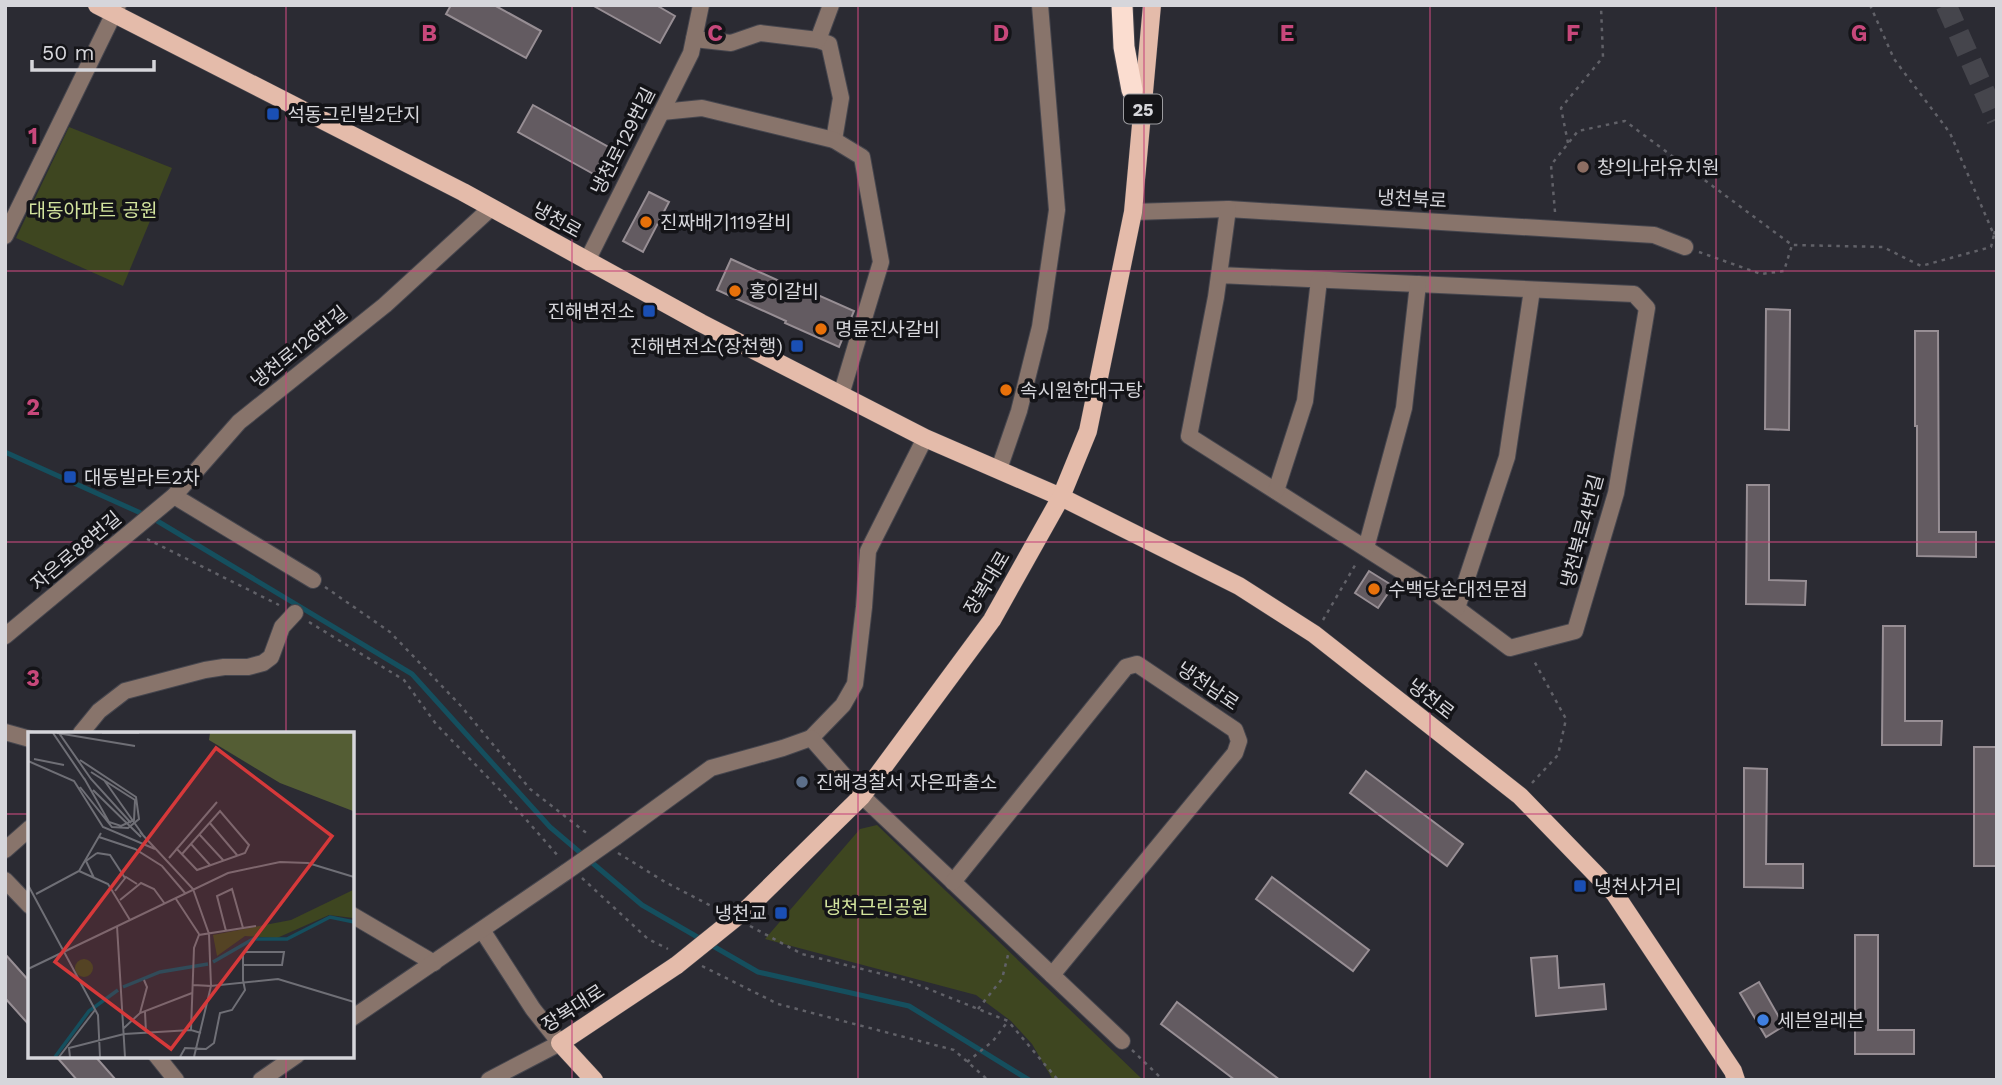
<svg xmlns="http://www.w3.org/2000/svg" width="2002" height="1085" font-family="'Work Sans','Noto Sans KR',sans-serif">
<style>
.green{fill:#3e4620}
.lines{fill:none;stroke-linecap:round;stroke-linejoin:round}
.stream{stroke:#154f5e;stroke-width:5}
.building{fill:#635b61;stroke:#978e94;stroke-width:2}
.highway-tunnel{stroke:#45454c;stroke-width:21;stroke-dasharray:21 10;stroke-linecap:butt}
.minor-casing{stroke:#46464e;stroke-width:18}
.major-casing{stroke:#46464e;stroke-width:19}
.highway-casing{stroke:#46464e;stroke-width:23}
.path{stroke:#616168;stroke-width:2.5;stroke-dasharray:3.5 5;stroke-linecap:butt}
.minor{stroke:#88746b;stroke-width:16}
.major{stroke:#e4bbaa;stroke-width:18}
.highway{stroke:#fbddd0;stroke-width:21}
.minor-bridge-casing{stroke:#46464e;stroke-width:18;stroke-linecap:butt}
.major-bridge-casing{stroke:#46464e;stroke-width:19;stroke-linecap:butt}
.minor-bridge{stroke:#88746b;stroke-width:16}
.major-bridge{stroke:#e4bbaa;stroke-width:18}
.grid{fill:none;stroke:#c7487b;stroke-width:2;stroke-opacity:0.55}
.transit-dot{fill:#1a4fb4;stroke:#141418;stroke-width:2.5}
.education-dot{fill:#8d6e63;stroke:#141418;stroke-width:2.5}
.food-dot{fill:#e8710a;stroke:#141418;stroke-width:2.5}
.service-dot{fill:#5c6f8a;stroke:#141418;stroke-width:2.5}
.shop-dot{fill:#3f7fe0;stroke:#141418;stroke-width:2.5}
.labels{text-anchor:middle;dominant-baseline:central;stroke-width:7;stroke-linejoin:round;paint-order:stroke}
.shield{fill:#141418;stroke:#9c9ca0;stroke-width:2}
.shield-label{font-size:18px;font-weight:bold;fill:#d6d6db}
.poi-label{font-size:19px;fill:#d6d6db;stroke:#141418;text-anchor:start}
.street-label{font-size:19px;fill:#d6d6db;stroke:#141418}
.park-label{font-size:19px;fill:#d2e39d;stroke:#141418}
.inset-river{fill:none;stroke:#154f5e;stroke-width:3.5}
.inset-road{fill:none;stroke:#6f6f76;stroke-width:2}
.view{fill:#d6393a;fill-opacity:0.15;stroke:#d6393a;stroke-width:3.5}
.inset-edge{fill:none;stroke:#d6d6db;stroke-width:3.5}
.grid-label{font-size:23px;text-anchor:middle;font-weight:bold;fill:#c7487b;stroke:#141418;stroke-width:7;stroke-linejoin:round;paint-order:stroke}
</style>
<rect width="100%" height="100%" fill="#2b2b33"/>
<g class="green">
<polygon points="69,127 172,168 123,286 16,238"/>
<polygon points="877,825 1115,1053 1143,1080 1053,1080 1032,1044 1011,1021 976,995 765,939 860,829"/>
</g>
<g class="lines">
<polyline class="stream" points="5,452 154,519 412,674 550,827 642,905 758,972 909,1006 1029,1080"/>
</g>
<g class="building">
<polygon points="451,5 494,5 541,31 526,58 446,14"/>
<polygon points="592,5 656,5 675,16 660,43"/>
<polygon points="533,105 612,149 597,176 518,132"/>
<polygon points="649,192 669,202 643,252 623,241"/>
<polygon points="731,259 799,290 800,287 854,311 839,347 785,323 786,321 717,290"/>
<polygon points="1766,309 1790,310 1789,430 1765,429"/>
<polygon points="1915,331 1938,331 1939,532 1976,532 1976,557 1917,556 1917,426 1915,426"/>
<polygon points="1747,485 1769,485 1769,580 1806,581 1805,605 1746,604"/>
<polygon points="1369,571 1393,586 1378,608 1355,593"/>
<polygon points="1883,626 1905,626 1905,721 1942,721 1941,745 1882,745"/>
<rect x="1974" y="747" width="23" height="119"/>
<polygon points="1744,768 1767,769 1766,864 1803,864 1803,888 1744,887"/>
<polygon points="1366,771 1463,844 1447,866 1350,793"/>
<polygon points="1272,877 1369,950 1353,971 1256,899"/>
<polygon points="1855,935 1878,935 1878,1030 1914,1030 1914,1054 1855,1054"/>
<polygon points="5,954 30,982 30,1026 5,998"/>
<polygon points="1557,956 1559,988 1604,984 1606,1009 1536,1016 1531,958"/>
<polygon points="1759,982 1784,1026 1766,1037 1740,993"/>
<polygon points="1177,1002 1280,1080 1235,1080 1161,1024"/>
<polygon points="55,1055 94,1055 116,1080 77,1080"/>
</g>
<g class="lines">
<polyline class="highway-tunnel" points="1946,5 1997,120"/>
<g class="minor-casing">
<g id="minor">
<polyline points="694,39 731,43 760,33 818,40 829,44 841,98 834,140"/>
<polyline points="818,40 831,5"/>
<polyline points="662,112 702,108 834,140 862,157 881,262 841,395"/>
<polyline points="1133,212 1228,209 1654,235 1685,247"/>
<polyline points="5,236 118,5"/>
<polyline points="587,261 691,53 701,5"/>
<polyline points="1219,275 1634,294 1647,308 1616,493 1575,631 1510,648 1439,595 1189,436 1216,297 1228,209"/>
<polyline points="999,469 1019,411 1040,327 1057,210 1040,5"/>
<polyline points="1276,491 1305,401 1319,280"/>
<polyline points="174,496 313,580"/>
<polyline points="1366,548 1404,408 1418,284"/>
<polyline points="1457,608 1507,457 1532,290"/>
<polyline points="5,636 174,496 239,422 385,305 491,208"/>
<polyline points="5,732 30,739"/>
<polyline points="81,733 99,711 125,691 205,670 224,667 248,667 263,663 271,657 282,627 295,613"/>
<polyline points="811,738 843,705 855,684 864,607 868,551 925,438"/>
<polyline points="616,837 711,768 783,748 811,738 862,796 1122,1041"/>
<polyline points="5,850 30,828"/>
<polyline points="5,880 30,906"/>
<polyline points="953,882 1126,667 1137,664 1235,730 1239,741 1235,753 1052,975"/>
<polyline points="352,915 434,963"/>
<polyline points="482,930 533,1009 560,1043 489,1080"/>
<polyline points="352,1018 566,872"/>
<polyline points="156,1055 176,1080"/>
<polyline points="261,1080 297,1055"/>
</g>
</g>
<g class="major-casing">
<g id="major">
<polyline points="97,5 463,192 701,323 925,438 1061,497 1239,586 1314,634 1520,796 1615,894 1733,1071 1736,1080"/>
<polyline points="749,907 862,796 992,620 1061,497 1088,431 1133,212 1152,5"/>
<polyline points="594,1080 560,1043 677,965"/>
</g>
</g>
<g class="highway-casing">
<polyline id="highway" points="1122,5 1124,47 1132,90"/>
</g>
<g class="path">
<polyline points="1870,5 1894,59 1950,133 1994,235 1997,223"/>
<polyline points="1568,143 1561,108 1603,57 1601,7 1600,5"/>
<polyline points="1555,212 1551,165 1578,131 1625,121 1792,245 1883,247 1921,266 1991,247 1994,235"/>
<polyline points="1699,252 1761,274 1784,271 1792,245"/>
<polyline points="147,539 279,605"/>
<polyline points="325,587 390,632 461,706 530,789 589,835"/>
<polyline points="1323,620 1357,562"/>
<polyline points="309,622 404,680 436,724 500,790 559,857"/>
<polyline points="1532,783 1558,755 1566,719 1533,659"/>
<polyline points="618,853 665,882 719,910"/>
<polyline points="582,878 648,939 668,949"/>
<polyline points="750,926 802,954 906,980 1008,1021 1058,1080"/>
<polyline points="702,966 778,1004 954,1050 988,1080"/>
<polyline points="978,1009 1002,979 1008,955"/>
<polyline points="1132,1050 1163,1080"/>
<polyline points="967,1062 993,1041 1008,1021"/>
</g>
<use href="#minor" class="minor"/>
<use href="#major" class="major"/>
<use href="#highway" class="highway"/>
<g class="minor-bridge-casing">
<polyline id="minor-bridge" points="566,872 616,837"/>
</g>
<g class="major-bridge-casing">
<polyline id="major-bridge" points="677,965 749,907"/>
</g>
<use href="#minor-bridge" class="minor-bridge"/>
<use href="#major-bridge" class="major-bridge"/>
</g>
<path class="grid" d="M286,5V733M572,5V1080M858,5V1080M1144,5V1080M1430,5V1080M1716,5V1080M5,271H1997M5,542H1997M5,814H30M352,814H1997M286,1055V1080"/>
<g class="transit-dot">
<rect x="266" y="107" width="14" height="14" rx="3.5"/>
<rect x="642" y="304" width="14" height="14" rx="3.5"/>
<rect x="790" y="339" width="14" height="14" rx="3.5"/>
<rect x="63" y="470" width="14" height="14" rx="3.5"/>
<rect x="1573" y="879" width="14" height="14" rx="3.5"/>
<rect x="774" y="906" width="14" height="14" rx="3.5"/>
</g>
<circle class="education-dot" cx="1583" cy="167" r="7"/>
<g class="food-dot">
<circle cx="646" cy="222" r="7"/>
<circle cx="735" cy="291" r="7"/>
<circle cx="821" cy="329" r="7"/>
<circle cx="1006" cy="390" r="7"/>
<circle cx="1374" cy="589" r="7"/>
</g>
<circle class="service-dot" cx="802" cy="782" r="7"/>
<circle class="shop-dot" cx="1763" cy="1020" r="7"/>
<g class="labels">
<rect class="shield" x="1124" y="94.5" width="38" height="29" rx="5"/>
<g class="shield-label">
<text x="1143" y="109">25</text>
</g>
<g class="poi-label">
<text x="287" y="114">석동그린빌2단지</text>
<text x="1597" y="167">창의나라유치원</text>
<text x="660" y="222">진짜배기119갈비</text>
<text x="749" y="291">홍이갈비</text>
<text x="635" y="311" text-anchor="end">진해변전소</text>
<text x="835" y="329">명륜진사갈비</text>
<text x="783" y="346" text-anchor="end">진해변전소(장천행)</text>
<text x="1020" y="390">속시원한대구탕</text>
<text x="84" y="477">대동빌라트2차</text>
<text x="1388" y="589">수백당순대전문점</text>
<text x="816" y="782">진해경찰서 자은파출소</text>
<text x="1594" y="886">냉천사거리</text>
<text x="767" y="913" text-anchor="end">냉천교</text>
<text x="1777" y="1020">세븐일레븐</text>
</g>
<g class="street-label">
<text transform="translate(623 141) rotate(-63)">냉천로129번길</text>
<text transform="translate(1412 199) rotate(3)">냉천북로</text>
<text transform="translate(557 220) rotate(29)">냉천로</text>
<text transform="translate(299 347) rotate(-39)">냉천로126번길</text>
<text transform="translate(1582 531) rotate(-75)">냉천북로4번길</text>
<text transform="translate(76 551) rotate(-40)">자은로88번길</text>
<text transform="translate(987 583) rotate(-59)">장복대로</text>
<text transform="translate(1208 686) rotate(34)">냉천남로</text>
<text transform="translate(1431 699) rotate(38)">냉천로</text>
<text transform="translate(573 1008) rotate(-33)">장복대로</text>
</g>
<g class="park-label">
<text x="93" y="210">대동아파트 공원</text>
<text x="876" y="907">냉천근린공원</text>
</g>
</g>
<g transform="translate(28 732)">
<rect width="326" height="326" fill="#2b2b33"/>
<path d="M325,158V186L301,183L249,206L217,204L189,224L185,203L263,188ZM47 236a9 9 0 1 1 18 0a9 9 0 1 1-18 0Z" fill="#3e4620"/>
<path d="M182,1H325V79L252,51L181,8Z" fill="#545d34"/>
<path class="inset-river" d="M185,230L225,207H259L302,185L326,190M95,255L132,240L180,232M27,325L61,279L90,258"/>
<path class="inset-road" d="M25,1L57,48M29,1L107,14M31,1L63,47L103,91M74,1H111M6,27L36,33M52,28L108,65L111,87L100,96L84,95L52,55M0,29L46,49L75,95L127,117M56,46L81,90L93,94L106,88L107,68L63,40M76,48L115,103M65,58L113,105M181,90L209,123M112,100L165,157L181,202L183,254L250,247L326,270M171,102L195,128M71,105L107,117L134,134L157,161M163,112L182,133M148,116L169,138L217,121L221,113L192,79L154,122M69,121L82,123L97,146M141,126L189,70M51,139L80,152L102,188M66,146L58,129L69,121M0,153L70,283L72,325M87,159L98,145L109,152M8,162L51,139L73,101M148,167L171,202M92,168L113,151L126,157L137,172M89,194L97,325M198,199L189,164L204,157L215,196M0,237L200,141L252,130L280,131L326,145M165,253L183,254L166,325M117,280L118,301M112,281L119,255L116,248M96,296L112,281L164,261M163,298L166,216L171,203L228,194M31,325L67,278M42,325L41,316L96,302L163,298L173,301M152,325L157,316L178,317L186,311L192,281L204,278L217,258L215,248V222L217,220H256L254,233H215"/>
<path class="view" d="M188,16L304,104L143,317L27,230Z"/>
<rect width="326" height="326" class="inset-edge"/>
</g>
<g class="grid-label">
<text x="429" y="41">B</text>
<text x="715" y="41">C</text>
<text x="1001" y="41">D</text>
<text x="1287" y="41">E</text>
<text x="1573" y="41">F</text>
<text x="1859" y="41">G</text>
<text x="33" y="144">1</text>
<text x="33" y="415">2</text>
<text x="33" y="686">3</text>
</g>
<rect width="2002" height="1085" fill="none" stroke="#d6d6db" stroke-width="14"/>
<path d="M32 60v10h122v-10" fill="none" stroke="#d6d6db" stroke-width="3.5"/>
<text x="42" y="60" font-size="21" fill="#d6d6db" stroke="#141418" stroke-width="5" paint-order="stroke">50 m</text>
</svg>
